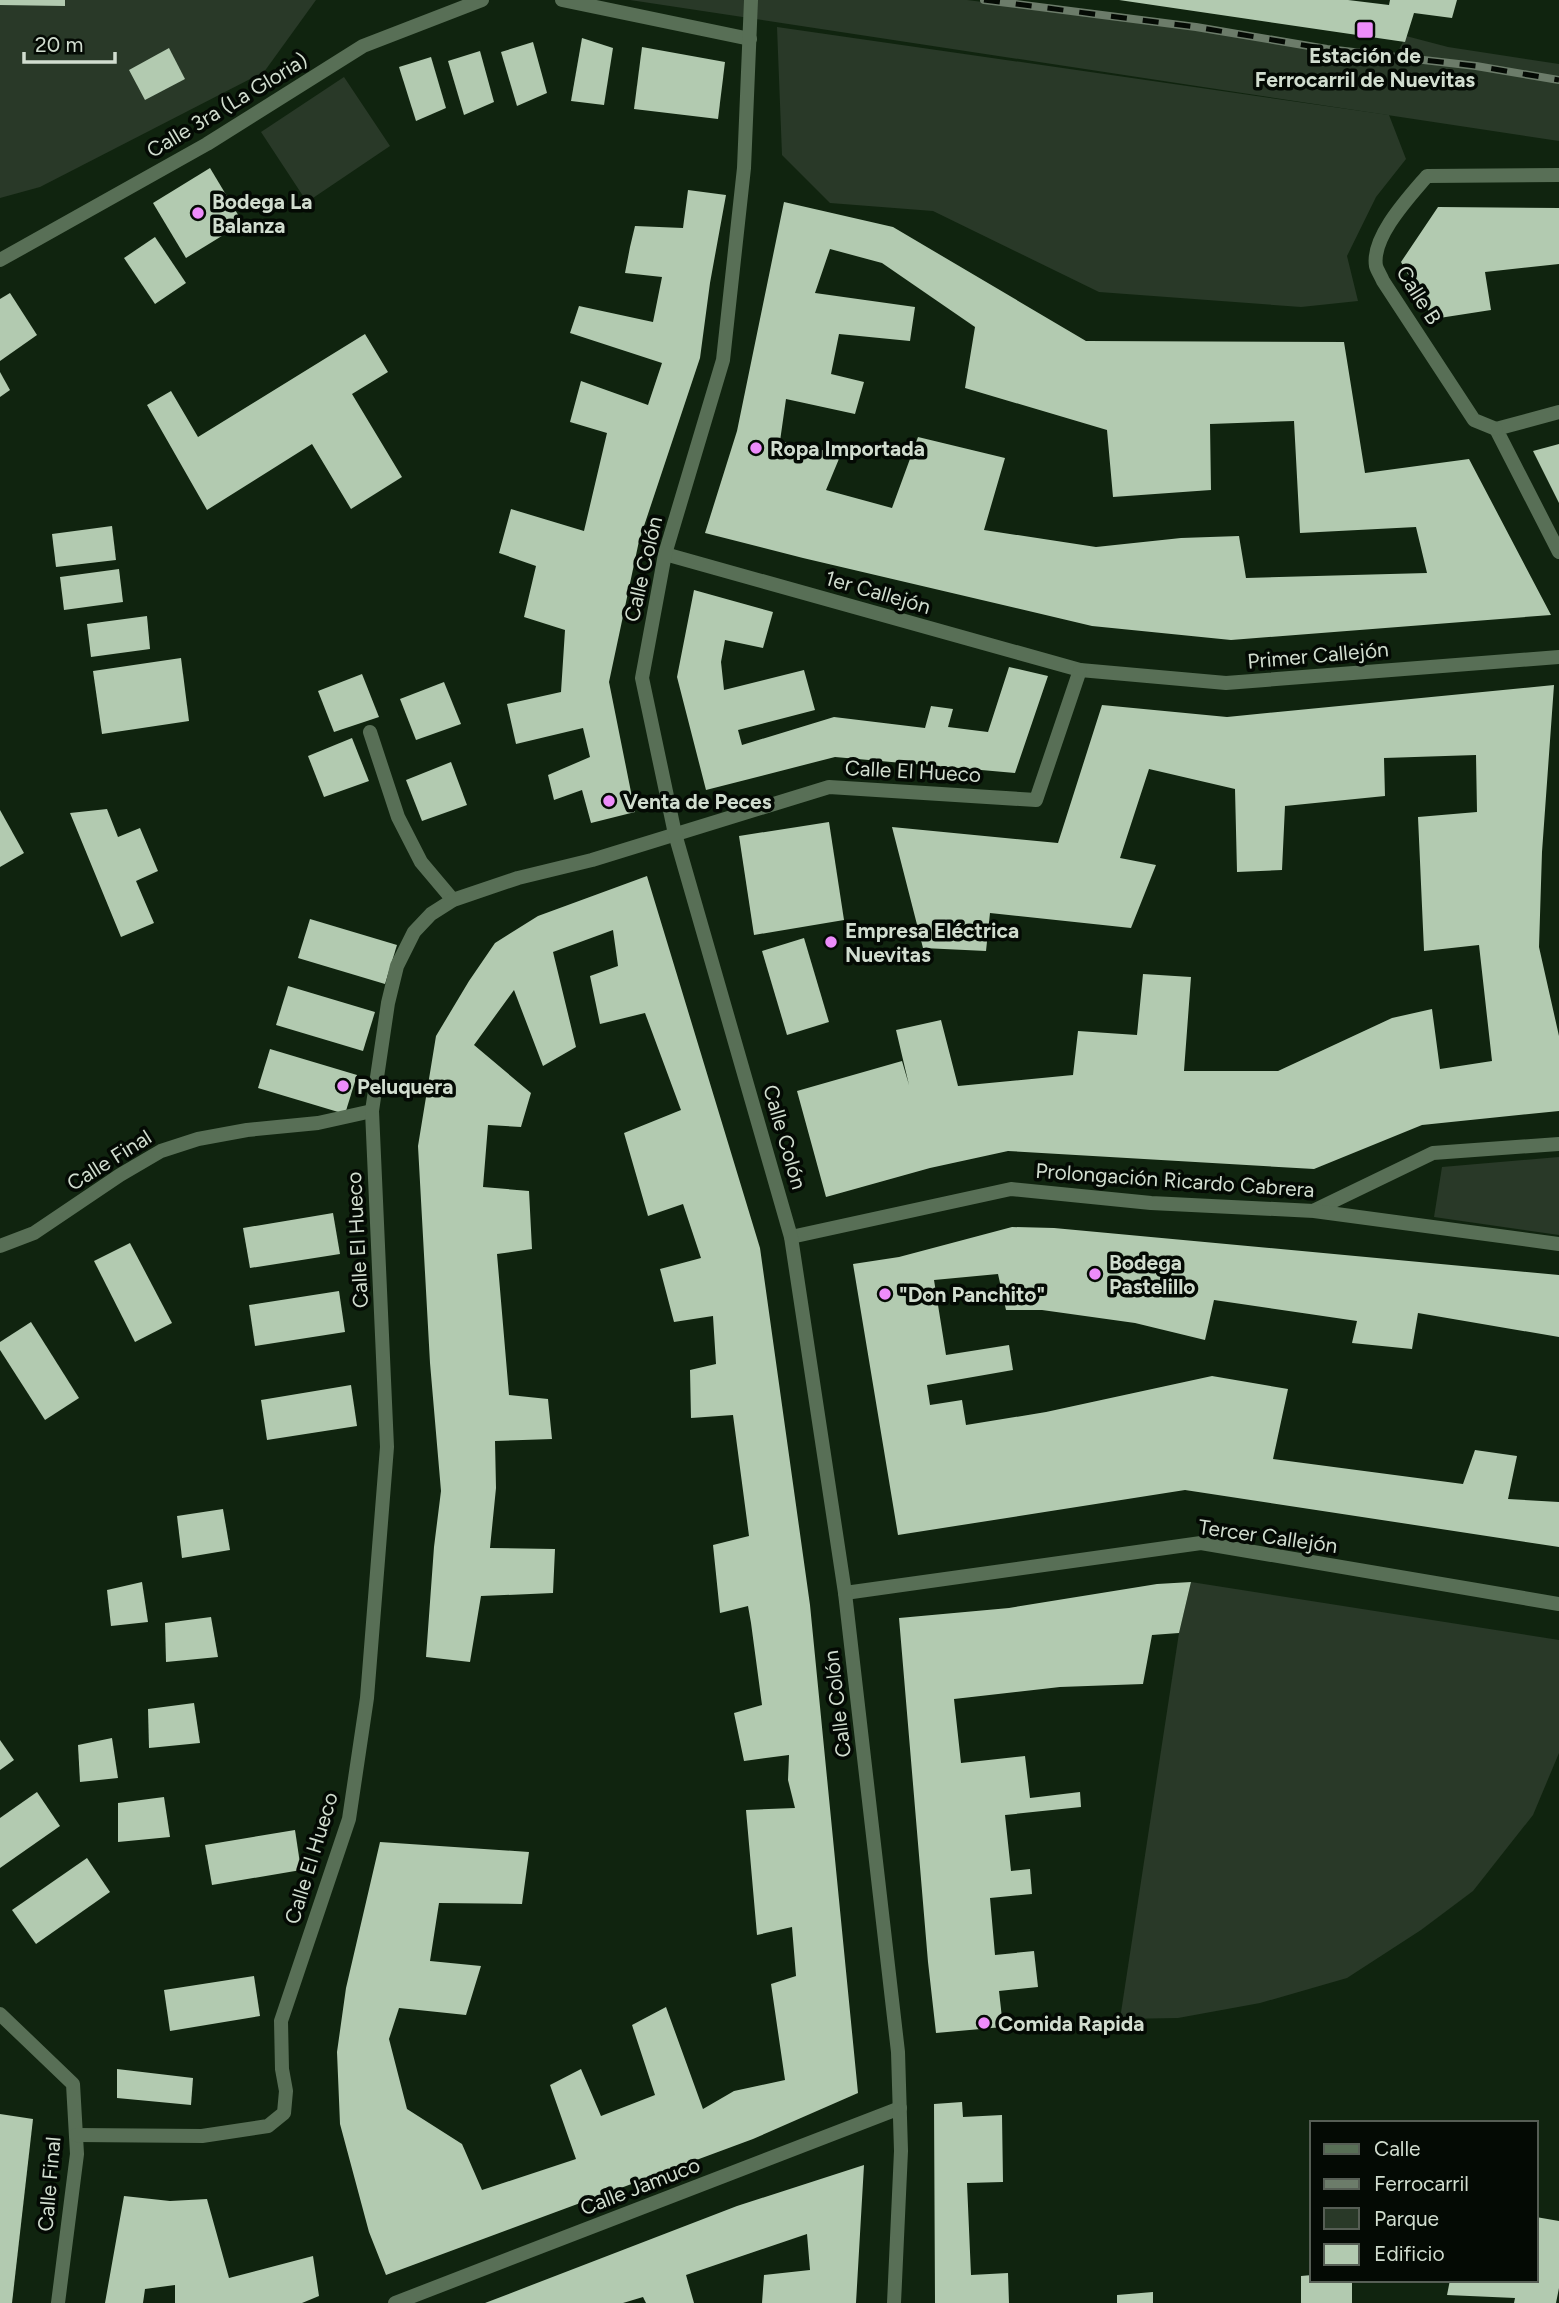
<svg xmlns="http://www.w3.org/2000/svg" width="1559" height="2303" font-family="Figtree,sans-serif">
<style>
.green{fill:#293928}
.building{fill:#b2cab0;fill-rule:evenodd}
.lines{fill:none;stroke-linecap:round;stroke-linejoin:round}
.minor{stroke:#586f56;stroke-width:14}
.tertiary{stroke:#586f56;stroke-width:14}
.rail-casing{stroke:#6c7c6a;stroke-width:8}
.rail{stroke:#040a04;stroke-width:5;stroke-dasharray:16;stroke-linecap:butt}
.poi-dot{fill:#ed8cfa;stroke:#040a04;stroke-width:2.5}
.labels{text-anchor:middle;dominant-baseline:central;stroke-width:7;stroke-linejoin:round;paint-order:stroke}
.poi-label{font-size:21px;font-weight:bold;fill:#d1ddcf;stroke:#040a04;text-anchor:start}
.street-label{font-size:21px;fill:#d1ddcf;stroke:#040a04}
</style>
<rect width="100%" height="100%" fill="#10240f"/>
<g class="green">
<polygon points="0,0 316,0 264,72 40,187 0,198"/>
<polygon points="630,0 967,0 1396,55 1406,36 1448,47 1559,64 1559,141"/>
<polygon points="777,27 1389,115 1406,159 1376,197 1347,256 1358,301 1301,307 1099,292 933,211 830,203 782,155"/>
<polygon points="344,77 390,146 307,202 261,132"/>
<polygon points="1559,1157 1559,1235 1434,1217 1442,1167"/>
<polygon points="1191,1582 1559,1640 1559,1753 1533,1815 1473,1891 1421,1930 1347,1978 1260,2003 1178,2018 1120,2019 1179,1633"/>
</g>
<g class="building">
<polygon points="0,0 65,0 65,6 0,5"/>
<polygon points="1119,0 1348,0 1389,5 1390,0 1457,0 1452,18 1414,13 1405,42"/>
<polygon points="582,38 613,48 604,105 571,101"/>
<polygon points="533,42 547,93 517,106 501,52"/>
<polygon points="642,47 725,62 718,119 634,109"/>
<polygon points="169,48 185,79 145,100 129,70"/>
<polygon points="480,51 494,102 464,115 448,61"/>
<polygon points="431,57 446,108 416,121 399,67"/>
<polygon points="210,168 243,223 186,258 153,203"/>
<polygon points="688,190 726,195 710,283 700,358 639,541 609,682 635,812 591,823 582,790 554,800 548,775 590,757 583,728 516,744 507,704 561,692 565,630 524,617 536,566 499,553 511,509 584,531 607,433 570,422 581,381 648,405 662,363 570,333 579,306 653,322 662,277 625,273 630,247 635,226 683,228"/>
<path d="M784,202L893,227L1086,341L1344,342L1365,473L1469,459L1551,615L1231,640L1092,626L803,558L705,533L737,431ZM830,249L882,263L975,327L965,388L1107,430L1113,497L1211,490L1210,424L1294,421L1300,533L1416,527L1427,573L1246,578L1239,536L1181,538L1096,547L984,530L1005,458L918,437L892,508L826,490L841,454L780,441L786,399L855,414L864,382L831,374L839,334L910,341L915,307L815,293Z"/>
<polygon points="1438,207 1559,208 1559,264 1485,272 1491,310 1433,319 1401,262"/>
<polygon points="155,237 186,283 155,304 124,258"/>
<polygon points="10,293 37,335 0,361 0,299"/>
<polygon points="365,334 388,372 352,394 402,477 351,509 312,444 207,510 147,405 171,391 198,437"/>
<polygon points="0,372 10,390 0,397"/>
<polygon points="1559,444 1559,503 1533,451"/>
<polygon points="112,526 116,560 56,567 52,534"/>
<polygon points="119,569 123,602 64,610 60,577"/>
<polygon points="694,590 773,612 763,648 725,640 721,662 724,690 804,670 815,710 738,730 742,745 834,717 925,728 931,706 953,709 948,727 988,732 1009,667 1048,676 1015,773 835,757 706,790 677,677"/>
<polygon points="147,616 150,649 91,657 87,624"/>
<polygon points="181,658 189,721 102,734 93,671"/>
<polygon points="362,674 379,717 334,732 318,691"/>
<polygon points="444,682 461,724 416,740 400,699"/>
<polygon points="1554,685 1542,852 1539,947 1559,1036 1559,1111 1422,1125 1314,1169 1008,1151 930,1168 826,1197 797,1091 902,1061 909,1085 896,1030 941,1020 958,1086 1073,1075 1078,1031 1137,1035 1143,974 1191,977 1184,1071 1278,1071 1392,1018 1432,1009 1440,1069 1492,1061 1479,945 1424,951 1418,817 1477,812 1476,755 1384,758 1385,796 1285,806 1282,870 1237,872 1235,789 1149,769 1120,858 1156,865 1131,928 990,913 986,951 923,948 892,827 1058,843 1102,705 1227,717"/>
<polygon points="352,738 369,781 324,797 308,756"/>
<polygon points="451,762 467,805 422,821 406,780"/>
<polygon points="107,809 118,837 140,828 158,871 136,881 154,923 121,937 70,813"/>
<polygon points="0,810 24,853 0,867"/>
<polygon points="829,822 844,920 754,935 739,836"/>
<polygon points="647,876 760,1248 810,1605 858,2093 753,2139 386,2275 369,2232 340,2124 337,2052 346,1988 380,1842 529,1852 522,1904 439,1903 430,1961 481,1966 466,2015 399,2008 389,2039 407,2109 462,2144 482,2190 576,2159 550,2085 581,2069 601,2116 655,2095 632,2025 666,2007 703,2109 734,2091 785,2080 771,1984 796,1976 792,1927 757,1935 746,1810 795,1808 788,1780 789,1755 744,1761 734,1713 762,1705 751,1623 748,1606 720,1613 713,1545 749,1536 733,1415 691,1418 690,1370 716,1364 713,1316 674,1322 660,1269 701,1258 683,1204 648,1216 624,1133 681,1110 645,1013 600,1024 590,976 618,966 613,930 553,952 576,1047 543,1066 514,990 474,1045 531,1093 521,1127 488,1125 483,1187 529,1191 532,1249 497,1254 509,1395 548,1399 552,1439 495,1441 496,1488 490,1548 555,1549 553,1593 481,1596 470,1662 426,1657 434,1547 441,1491 430,1363 418,1146 436,1036 469,981 495,943 538,916"/>
<polygon points="310,919 397,945 385,984 298,958"/>
<polygon points="804,938 829,1022 787,1035 762,951"/>
<polygon points="288,986 375,1012 363,1051 276,1025"/>
<polygon points="270,1049 357,1075 345,1114 258,1088"/>
<polygon points="333,1213 340,1254 250,1268 243,1228"/>
<polygon points="1012,1227 1054,1228 1559,1275 1559,1337 1418,1313 1412,1349 1352,1343 1357,1321 1214,1300 1205,1340 1135,1323 1042,1310 1006,1310 998,1274 934,1280 946,1355 1009,1345 1013,1370 927,1385 930,1405 962,1400 966,1425 1046,1412 1212,1376 1288,1389 1273,1459 1463,1484 1475,1450 1517,1456 1508,1499 1559,1502 1559,1547 1185,1490 898,1535 853,1264 899,1257"/>
<polygon points="130,1243 172,1323 135,1342 94,1261"/>
<polygon points="339,1291 345,1332 255,1346 249,1305"/>
<polygon points="31,1322 79,1398 45,1420 0,1350 0,1342"/>
<polygon points="351,1385 357,1426 267,1440 261,1400"/>
<polygon points="223,1509 230,1550 182,1558 177,1516"/>
<polygon points="142,1582 148,1622 111,1626 107,1590"/>
<polygon points="1191,1582 1179,1633 1152,1635 1143,1684 1060,1687 954,1699 961,1763 1025,1756 1030,1798 1080,1792 1081,1807 1005,1815 1011,1871 1030,1869 1032,1894 990,1898 995,1955 1034,1951 1038,1987 999,1991 1003,2027 936,2033 928,1962 899,1618 1009,1608 1157,1584"/>
<polygon points="211,1617 218,1657 166,1662 165,1623"/>
<polygon points="194,1703 200,1743 149,1748 148,1709"/>
<polygon points="112,1738 118,1778 80,1782 78,1745"/>
<polygon points="0,1740 14,1760 0,1770"/>
<polygon points="37,1792 60,1826 0,1868 0,1818"/>
<polygon points="164,1797 170,1837 118,1842 118,1803"/>
<polygon points="295,1830 301,1870 212,1885 205,1845"/>
<polygon points="87,1858 110,1892 36,1944 12,1910"/>
<polygon points="254,1976 260,2016 170,2031 164,1990"/>
<polygon points="117,2069 193,2078 191,2105 117,2098"/>
<polygon points="962,2102 963,2117 1002,2115 1003,2182 967,2183 971,2275 1008,2273 1009,2303 935,2303 934,2104"/>
<polygon points="0,2114 33,2119 12,2303 0,2303"/>
<polygon points="864,2165 856,2303 762,2303 764,2275 810,2270 807,2234 686,2275 694,2303 646,2303 643,2297 623,2303 485,2303 737,2206"/>
<polygon points="124,2196 170,2201 207,2199 229,2278 313,2256 319,2296 302,2303 175,2303 175,2285 145,2289 143,2303 105,2303"/>
<polygon points="1536,2217 1559,2221 1559,2288 1556,2303 1514,2303 1515,2298 1447,2295 1450,2280 1536,2280"/>
<polygon points="1312,2275 1312,2280 1352,2280 1352,2303 1301,2303 1301,2276"/>
<polygon points="1153,2292 1153,2303 1117,2303 1117,2295"/>
</g>
<g class="lines">
<g class="minor">
<polyline points="1559,412 1496,429 1559,552"/>
<path d="M1496,429L1474,420L1383,281C1381,276 1377,270 1376,266C1371,237 1410,196 1427,176L1559,175"/>
<polyline points="665,554 1080,670 1226,683 1559,657"/>
<polyline points="370,732 398,817 421,862 453,900"/>
<polyline points="1315,1210 1433,1153 1559,1144"/>
<polyline points="791,1237 1011,1189 1151,1203 1314,1211 1559,1244"/>
<polyline points="0,1246 34,1233 120,1175 161,1151 198,1139 247,1130 318,1123 372,1111"/>
<polyline points="845,1593 1201,1543 1559,1604"/>
<polyline points="0,2014 73,2084 77,2154 58,2303"/>
<polyline points="76,2135 202,2136 268,2126 284,2113 286,2091 282,2069 281,2021 349,1819 367,1698 387,1447 372,1111 388,1003 397,966 414,932 431,914 453,900 518,878 592,860 829,787 1036,800 1080,670"/>
<polyline points="395,2303 900,2108"/>
</g>
<g class="tertiary">
<polyline points="562,0 750,39"/>
<polyline points="751,0 744,168 723,360 665,554 642,678 675,834 791,1237 845,1593 898,2052 901,2151 894,2303"/>
<polyline points="0,260 207,144 363,46 482,0"/>
</g>
<g class="rail-casing">
<polyline id="rail" points="984,0 1196,27 1327,49 1476,66 1559,80"/>
</g>
<use href="#rail" class="rail"/>
</g>
<g class="poi-dot">
<rect x="1356" y="21" width="18" height="18" rx="3.5"/>
<circle cx="198" cy="213" r="7"/>
<circle cx="756" cy="448" r="7"/>
<circle cx="609" cy="801" r="7"/>
<circle cx="831" cy="942" r="7"/>
<circle cx="343" cy="1086" r="7"/>
<circle cx="1095" cy="1274" r="7"/>
<circle cx="885" cy="1294" r="7"/>
<circle cx="984" cy="2023" r="7"/>
</g>
<g class="labels">
<g class="poi-label">
<text x="1365" y="55" text-anchor="middle">Estación de<tspan x="1365" dy="24">Ferrocarril de Nuevitas</tspan></text>
<text x="212" y="201">Bodega La<tspan x="212" dy="24">Balanza</tspan></text>
<text x="770" y="448">Ropa Importada</text>
<text x="623" y="801">Venta de Peces</text>
<text x="845" y="930">Empresa Eléctrica<tspan x="845" dy="24">Nuevitas</tspan></text>
<text x="357" y="1086">Peluquera</text>
<text x="1109" y="1262">Bodega<tspan x="1109" dy="24">Pastelillo</tspan></text>
<text x="899" y="1294">"Don Panchito"</text>
<text x="998" y="2023">Comida Rapida</text>
</g>
<g class="street-label">
<text transform="translate(227 105) rotate(-31)">Calle 3ra (La Gloria)</text>
<text transform="translate(1419 295) rotate(58)">Calle B</text>
<text transform="translate(643 569) rotate(-77)">Calle Colón</text>
<text transform="translate(878 592) rotate(16)">1er Callejón</text>
<text transform="translate(1318 655) rotate(-5)">Primer Callejón</text>
<text transform="translate(913 771) rotate(3)">Calle El Hueco</text>
<text transform="translate(785 1137) rotate(74)">Calle Colón</text>
<text transform="translate(109 1160) rotate(-32)">Calle Final</text>
<text transform="translate(1175 1180) rotate(4)">Prolongación Ricardo Cabrera</text>
<text transform="translate(357 1240) rotate(-93)">Calle El Hueco</text>
<text transform="translate(1268 1536) rotate(8)">Tercer Callejón</text>
<text transform="translate(837 1704) rotate(-97)">Calle Colón</text>
<text transform="translate(311 1858) rotate(-73)">Calle El Hueco</text>
<text transform="translate(49 2184) rotate(-85)">Calle Final</text>
<text transform="translate(640 2186) rotate(-21)">Calle Jamuco</text>
</g>
</g>
<rect x="1310" y="2121" width="228" height="161" fill="#040a04" stroke="#565e55" stroke-width="2"/>
<rect x="1324" y="2144" width="35" height="10" fill="#586f56" stroke="#565e55" stroke-width="2"/>
<text x="1374" y="2156" font-size="21" fill="#d1ddcf">Calle</text>
<rect x="1324" y="2179" width="35" height="10" fill="#6c7c6a" stroke="#565e55" stroke-width="2"/>
<text x="1374" y="2191" font-size="21" fill="#d1ddcf">Ferrocarril</text>
<rect x="1324" y="2208" width="35" height="21" fill="#293928" stroke="#565e55" stroke-width="2"/>
<text x="1374" y="2226" font-size="21" fill="#d1ddcf">Parque</text>
<rect x="1324" y="2244" width="35" height="21" fill="#b2cab0" stroke="#565e55" stroke-width="2"/>
<text x="1374" y="2261" font-size="21" fill="#d1ddcf">Edificio</text>
<path d="M24 52v10h91v-10" fill="none" stroke="#d1ddcf" stroke-width="3.5"/>
<text x="35" y="52" font-size="21" fill="#d1ddcf" stroke="#040a04" stroke-width="5" paint-order="stroke">20 m</text>
</svg>
